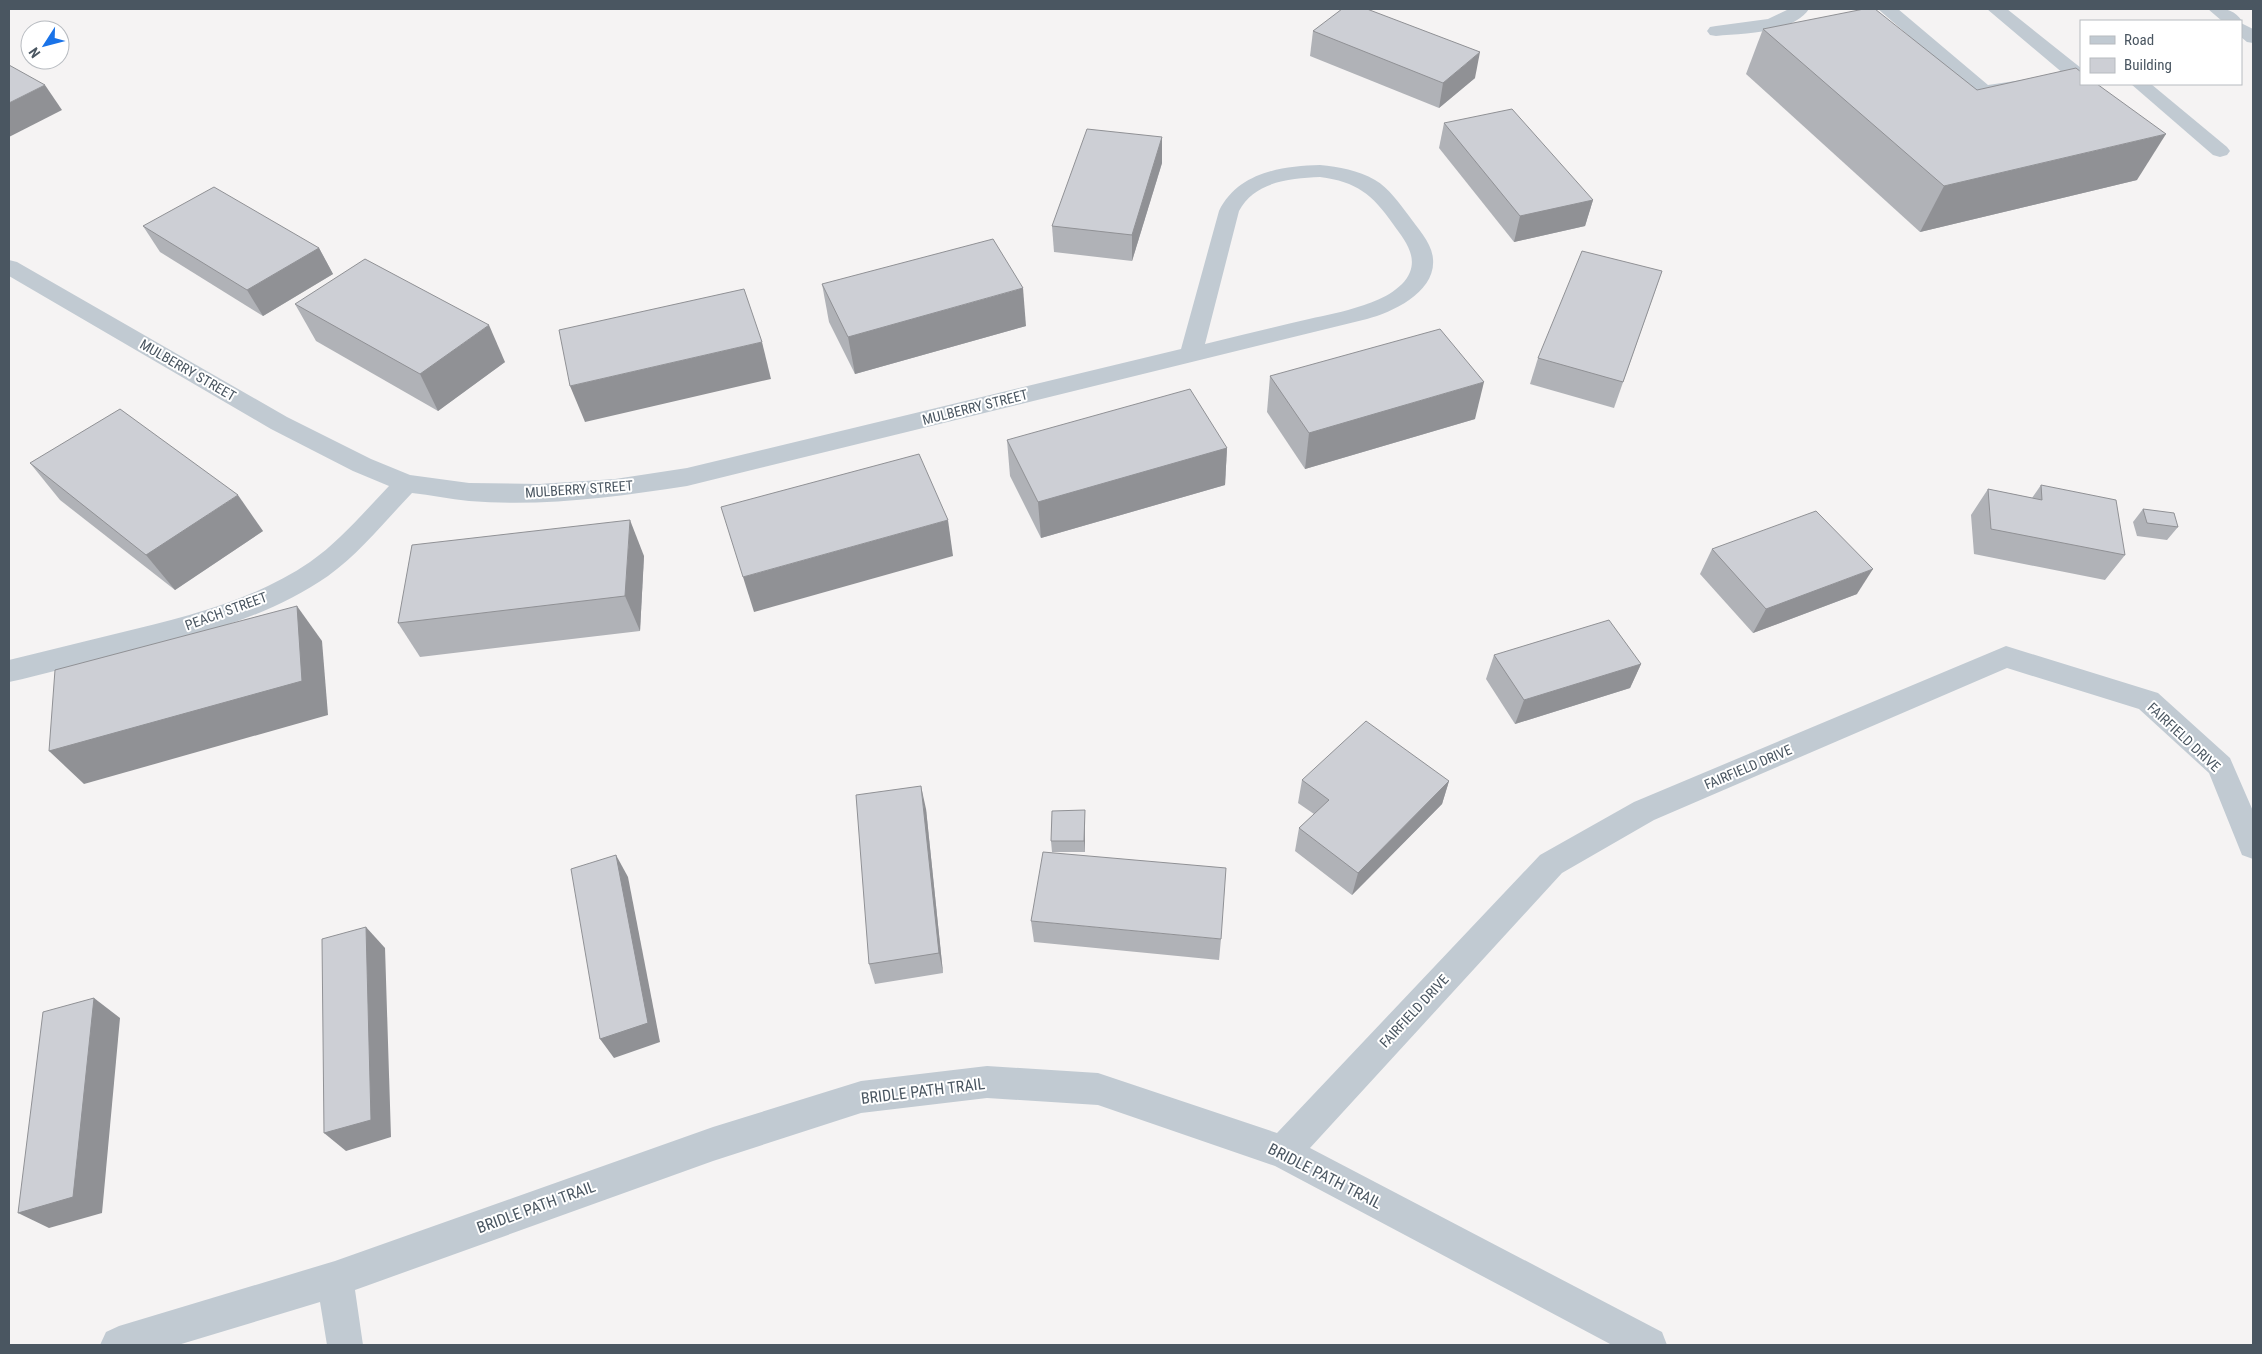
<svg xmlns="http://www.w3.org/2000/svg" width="2262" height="1354" font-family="'Roboto Condensed',sans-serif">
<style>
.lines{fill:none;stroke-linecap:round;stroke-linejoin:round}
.minor{fill:#c1cad2;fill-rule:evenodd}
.wall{fill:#b0b2b7}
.shaded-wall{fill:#909195}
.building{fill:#cdcfd5;stroke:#909195}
.labels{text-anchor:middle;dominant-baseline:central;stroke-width:4;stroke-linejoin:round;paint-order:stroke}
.street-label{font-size:14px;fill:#4a5661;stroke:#fff}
.near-street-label{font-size:16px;fill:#4a5661;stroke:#fff}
</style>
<rect width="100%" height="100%" fill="#f5f3f3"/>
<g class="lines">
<g class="minor">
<path d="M1789,9H1809C1792,34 1743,33 1716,36L1710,35L1707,31L1710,27L1716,26L1768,19Z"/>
<polygon points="1878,9 1898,9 1988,85 2064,74 1987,9 2007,9 2081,68 2081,83 1984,97 1977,95"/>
<path d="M2208,9C2222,8 2233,8 2242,21L2241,23L2253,29V43L2247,42L2241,37V21H2222Z"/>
<polygon points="2131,84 2151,84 2227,147 2230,151 2227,155 2220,157 2213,155"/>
<path d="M1320,165C1339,167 1358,170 1375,180C1389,188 1399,203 1409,216C1418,229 1432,243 1433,259C1436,292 1393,312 1367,319L687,486C615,497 542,507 469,501C450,499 430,495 412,493C385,521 360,553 328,576C265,620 186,638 112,656C78,664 43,675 9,682V660C46,651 82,642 119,633C185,617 253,601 310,562C340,541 364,512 389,486L353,471L271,429L9,276V260L17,262L287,417L371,459L410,475L469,483L539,484L615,479L687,468L1181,349L1219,211C1238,173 1280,166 1320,165ZM1320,177C1357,182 1372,194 1393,224C1403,238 1417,254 1410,272C1403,290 1378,301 1361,306C1344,312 1326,315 1309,319C1275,327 1240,335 1205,344L1239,211C1254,182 1290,178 1320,177Z"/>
<polygon points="2006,646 2158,693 2230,758 2253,811 2253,859 2242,855 2209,773 2139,709 2007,668 1654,820 1562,873 1310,1148 1662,1332 1667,1345 1612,1345 1275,1166 1098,1105 987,1098 861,1113 713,1161 355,1290 363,1345 327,1345 320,1302 178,1345 100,1345 106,1332 119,1326 335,1261 713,1127 861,1081 987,1066 1098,1073 1277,1133 1540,855 1634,802"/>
</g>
</g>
<g class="wall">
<polygon points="1763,29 1977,90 2137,180 1920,232 1746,74"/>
<polygon points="1313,31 1475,78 1439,108 1310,56"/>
<polygon points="1444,123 1593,200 1585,226 1514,242 1439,148"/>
<polygon points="1162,137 1162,163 1132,261 1054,252 1052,226"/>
<polygon points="143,226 319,248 333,274 263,316 160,252"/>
<polygon points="1662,271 1614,408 1530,384 1538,358"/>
<polygon points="822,284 1026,326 855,374 829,322"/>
<polygon points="295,304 505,362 438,411 316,341"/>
<polygon points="1270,376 1475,419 1305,469 1267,412"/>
<polygon points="1007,440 1227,448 1225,485 1041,538 1010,476"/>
<polygon points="30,463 263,531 175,590 60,500"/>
<polygon points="2041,485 2125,555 2105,580 1974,554 1971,515 1988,489 2032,498"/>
<polygon points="2143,509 2178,527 2167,540 2137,536 2133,522"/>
<polygon points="1712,549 1857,594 1753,633 1700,574"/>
<polygon points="644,556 640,631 420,657 398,623"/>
<polygon points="1494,655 1641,664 1630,688 1515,724 1486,679"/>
<polygon points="1302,780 1449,781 1442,804 1352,895 1295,851 1299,828 1314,814 1298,803"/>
<polygon points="926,809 943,973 875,984 869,964"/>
<polygon points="1085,822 1085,852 1052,852 1051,841"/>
<polygon points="1031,921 1221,939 1219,960 1034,942"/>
</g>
<g class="shaded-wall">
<polygon points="1480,52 1475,78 1439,108 1443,83"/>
<polygon points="45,85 62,110 9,137 9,103"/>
<polygon points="2166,134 2137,180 1920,232 1944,186"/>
<polygon points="1162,137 1162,163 1132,261 1132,235"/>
<polygon points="1593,200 1585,226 1514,242 1520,216"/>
<polygon points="319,248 333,274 263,316 247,290"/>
<polygon points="1023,288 1026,326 855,374 848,337"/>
<polygon points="489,325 505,362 438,411 420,374"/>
<polygon points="762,342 771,379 585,422 570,386"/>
<polygon points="1484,382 1475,419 1305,469 1309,433"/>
<polygon points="1227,448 1225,485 1041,538 1038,502"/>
<polygon points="238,495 263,531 175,590 146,555"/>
<polygon points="630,520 644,556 640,631 625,596"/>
<polygon points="948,520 953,556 754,612 743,577"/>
<polygon points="1873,569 1857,594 1753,633 1766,609"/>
<polygon points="297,606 322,641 328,715 84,784 49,751"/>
<polygon points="1641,664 1630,688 1515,724 1524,700"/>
<polygon points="1449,781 1442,804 1352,895 1358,873"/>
<polygon points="921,786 926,809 943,973 939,953"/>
<polygon points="1085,810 1085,852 1084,841"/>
<polygon points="616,855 628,877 660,1042 614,1058 600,1039"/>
<polygon points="366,927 385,948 391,1137 346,1151 324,1133"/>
<polygon points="94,998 120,1018 102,1213 49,1228 18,1213"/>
</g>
<g class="building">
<polygon points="1342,9 1367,9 1480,52 1443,83 1313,31"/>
<polygon points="1864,9 1875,9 1977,90 2076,68 2081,72 2081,84 2097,84 2166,134 1944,186 1763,29"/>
<polygon points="9,65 45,85 9,103"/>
<polygon points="1512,109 1593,200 1520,216 1444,123"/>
<polygon points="1087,129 1162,137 1132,235 1052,226"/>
<polygon points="214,187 319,248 247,290 143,226"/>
<polygon points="993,239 1023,288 848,337 822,284"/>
<polygon points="1582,251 1662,271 1623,382 1538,358"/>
<polygon points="365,259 489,325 420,374 295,304"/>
<polygon points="744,289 762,342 570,386 559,330"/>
<polygon points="1440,329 1484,382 1309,433 1270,376"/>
<polygon points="1190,389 1227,448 1038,502 1007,440"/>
<polygon points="120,409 238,495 146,555 30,463"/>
<polygon points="919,454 948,520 743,577 721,507"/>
<polygon points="2041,485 2116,500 2125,555 1991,529 1988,489 2042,500"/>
<polygon points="2143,509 2174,513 2178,527 2147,523"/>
<polygon points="1816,511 1873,569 1766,609 1712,549"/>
<polygon points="630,520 625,596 398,623 412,545"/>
<polygon points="297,606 302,681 49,751 55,670"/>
<polygon points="1609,620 1641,664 1524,700 1494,655"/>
<polygon points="1366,721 1449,781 1358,873 1299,828 1329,800 1302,780"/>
<polygon points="921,786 939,953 869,964 856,795"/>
<polygon points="1085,810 1084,841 1051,841 1052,811"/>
<polygon points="1043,852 1226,868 1221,939 1031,921"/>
<polygon points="616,855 648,1023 600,1039 571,869"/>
<polygon points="366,927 371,1120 324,1133 322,939"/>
<polygon points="94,998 73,1197 18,1213 43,1012"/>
</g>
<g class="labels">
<g class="street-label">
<text transform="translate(188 370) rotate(30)">MULBERRY STREET</text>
<text transform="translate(975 407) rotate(-14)">MULBERRY STREET</text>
<text transform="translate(579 489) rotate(-4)">MULBERRY STREET</text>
<text transform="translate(226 611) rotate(-20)">PEACH STREET</text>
<text transform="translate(2184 737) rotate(43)">FAIRFIELD DRIVE</text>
<text transform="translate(1748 767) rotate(-23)">FAIRFIELD DRIVE</text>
<text transform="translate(1414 1011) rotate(-47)">FAIRFIELD DRIVE</text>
</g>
<g class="near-street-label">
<text transform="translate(923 1091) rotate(-7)">BRIDLE PATH TRAIL</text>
<text transform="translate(1325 1176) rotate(27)">BRIDLE PATH TRAIL</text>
<text transform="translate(536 1207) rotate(-20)">BRIDLE PATH TRAIL</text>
</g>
</g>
<rect width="2262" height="1354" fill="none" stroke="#4a5661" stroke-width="20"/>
<rect x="2080" y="20" width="162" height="65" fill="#ffffff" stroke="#b7bbc0"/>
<rect x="2090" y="36" width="25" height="8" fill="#c1cad2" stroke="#b7bbc0"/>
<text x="2124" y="45" font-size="15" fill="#4a5661">Road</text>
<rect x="2090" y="58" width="25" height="15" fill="#cdcfd5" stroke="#b7bbc0"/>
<text x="2124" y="70" font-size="15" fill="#4a5661">Building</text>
<g transform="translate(45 45) rotate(234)"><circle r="24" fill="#ffffff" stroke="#b7bbc0"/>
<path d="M0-4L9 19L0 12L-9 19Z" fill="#1a73e8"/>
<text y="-8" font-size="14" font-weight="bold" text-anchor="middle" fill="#4a5661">N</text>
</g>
</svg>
